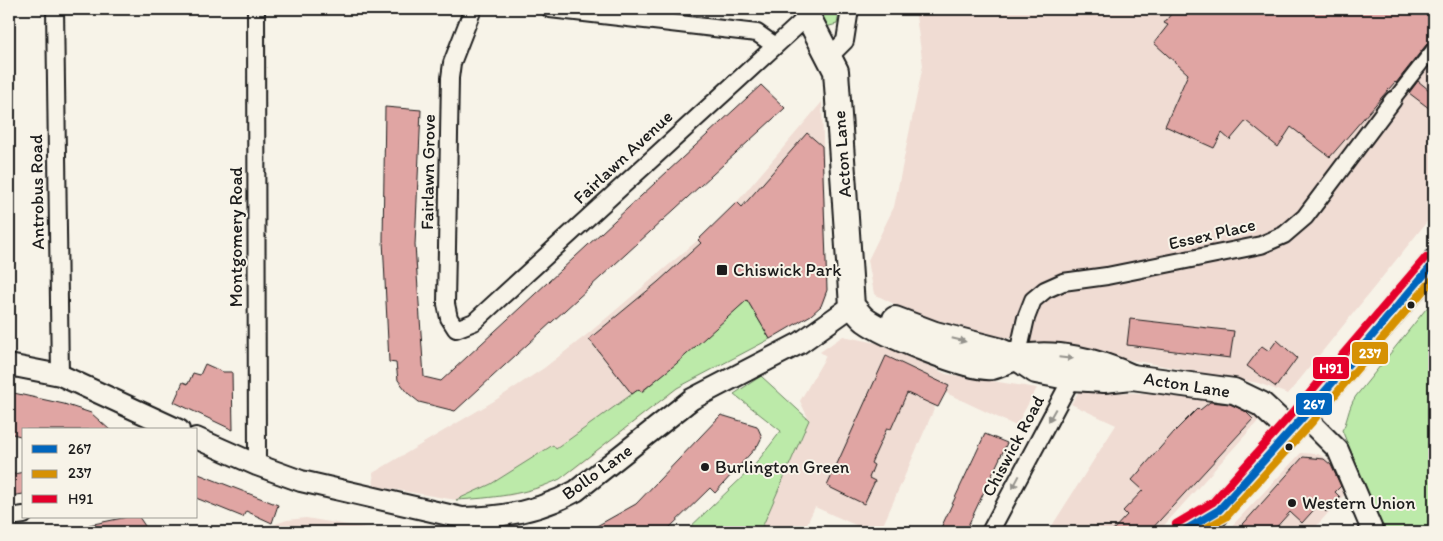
<svg xmlns="http://www.w3.org/2000/svg" width="1443" height="541" font-family="Itim,sans-serif">
<style>
.built{fill:#f0dcd3}
.green{fill:#bceaa9;stroke:#6c8362}
.building{fill:#e0a5a3;stroke:#1c1c1c}
.lines{fill:none;stroke-linecap:round;stroke-linejoin:round}
.pedestrian-casing{stroke:#1c1c1c;stroke-width:16}
.minor-casing{stroke:#1c1c1c;stroke-width:20}
.tertiary-casing{stroke:#1c1c1c;stroke-width:24}
.secondary-casing{stroke:#1c1c1c;stroke-width:28}
.primary-casing{stroke:#1c1c1c;stroke-width:30}
.pedestrian{stroke:#f7f3e8;stroke-width:12}
.minor{stroke:#f7f3e8;stroke-width:16}
.tertiary{stroke:#f7f3e8;stroke-width:20}
.secondary{stroke:#f7f3e8;stroke-width:24}
.primary{stroke:#fedd96;stroke-width:26}
.bus-1-casing{stroke:#f7f3e8;stroke-width:11}
.bus-2-casing{stroke:#f7f3e8;stroke-width:11}
.bus-3-casing{stroke:#f7f3e8;stroke-width:11}
.bus-1{stroke:#0065bd;stroke-width:8}
.bus-2{stroke:#d69104;stroke-width:8}
.bus-3{stroke:#e4002b;stroke-width:8}
.oneway{fill:#94928c}
.poi-dot{fill:#1c1c1c;stroke:#f7f3e8;stroke-width:2}
.labels{text-anchor:middle;dominant-baseline:central;stroke-width:4;stroke-linejoin:round;paint-order:stroke}
.street-label{font-size:18px;fill:#1c1c1c;stroke:#f7f3e8}
.poi-label{font-size:18px;fill:#1c1c1c;stroke:#f7f3e8;text-anchor:start}
.line-badge{stroke:#f7f3e8;stroke-width:2}
.badge-label{font-size:14px;text-anchor:middle;font-weight:bold;fill:#fff}
</style>
<rect width="100%" height="100%" fill="#f7f3e8"/>
<filter id="ink" filterUnits="userSpaceOnUse"><feTurbulence type="fractalNoise" baseFrequency=".02" numOctaves="2"/><feDisplacementMap in="SourceGraphic" scale="10" xChannelSelector="R" yChannelSelector="G"/><feConvolveMatrix kernelMatrix="1 2 1 2 8 2 1 2 1" color-interpolation-filters="sRGB"/></filter>
<g filter="url(#ink)">
<g class="built">
<polygon points="915,9 1434,9 1434,213 1288,394 1258,383 997,336 912,313 874,294 868,260 894,207 923,65"/>
<polygon points="822,102 827,290 824,301 816,311 770,339 691,378 576,468 560,479 541,488 509,496 456,500 374,486 373,473 494,401 544,368 589,333 698,240 737,202"/>
<polygon points="843,336 887,345 946,374 1037,388 1016,426 942,391 880,532 871,532 815,507 803,532 760,532 809,420 800,401 826,356 820,352"/>
<polygon points="1079,391 1171,394 1240,402 1260,419 1158,532 1048,532 1116,425 1071,404"/>
<polygon points="1301,453 1318,454 1336,464 1347,492 1311,532 1226,532"/>
<polygon points="306,518 389,532 252,532 287,520"/>
</g>
<g class="green">
<polygon points="816,9 840,9 837,24 826,27"/>
<path d="M1434,299V532H1383L1342,430C1347,425 1348,407 1356,396Z"/>
<path d="M747,300L770,339L677,388L560,479C526,495 492,498 456,500L491,484L553,445L556,449L639,389L642,392Z"/>
<polygon points="761,376 809,420 760,532 685,532 754,466 781,431 734,394"/>
</g>
<g class="building">
<polygon points="1175,9 1434,9 1434,35 1396,83 1395,82 1330,157 1291,127 1278,147 1246,121 1230,140 1222,133 1214,148 1165,126 1188,74 1154,43 1168,25 1164,23"/>
<polygon points="1418,81 1434,94 1434,112 1409,93"/>
<polygon points="761,85 785,108 455,411 419,402 409,394 398,380 396,363 389,362 383,240 385,107 421,110 415,245 424,377 441,381"/>
<polygon points="807,133 822,146 827,290 821,306 811,315 770,339 747,300 676,364 641,392 639,389 632,394 589,339 658,282 701,243 698,240 737,202 742,207"/>
<polygon points="1130,319 1234,331 1230,358 1127,345"/>
<polygon points="1277,340 1297,358 1276,387 1247,366 1262,346 1269,351"/>
<polygon points="886,356 949,386 938,407 907,393 891,429 887,428 871,463 874,465 869,478 875,481 864,504 827,486"/>
<polygon points="205,364 223,372 232,372 233,430 174,402 183,382 188,384 193,373 200,375"/>
<polygon points="9,392 64,404 91,413 110,430 24,430 24,437 9,433"/>
<polygon points="1210,402 1230,404 1245,411 1253,419 1149,532 1111,532 1127,515 1123,511 1143,490 1132,480 1174,432 1198,408 1200,410"/>
<polygon points="721,415 757,426 762,437 758,445 715,493 710,488 665,532 586,532 636,504"/>
<polygon points="985,434 1007,443 965,532 939,532"/>
<polygon points="1303,457 1324,459 1331,465 1341,486 1335,492 1340,497 1326,512 1319,504 1302,523 1290,512 1272,532 1236,532"/>
<polygon points="24,472 24,494 9,496 9,475"/>
<polygon points="196,473 278,505 272,523 246,511 243,517 196,498"/>
<polygon points="139,517 149,532 90,532 89,525 127,517"/>
</g>
<g class="lines">
<g class="pedestrian-casing">
<polyline id="pedestrian" points="1393,100 1434,48"/>
</g>
<g class="minor-casing">
<g id="minor">
<polyline points="55,9 60,375"/>
<polyline points="256,9 257,465"/>
<polyline points="473,9 452,63 450,78 446,304 449,318 456,329 474,322 808,16"/>
<polyline points="550,9 757,33 774,45"/>
<polyline points="828,58 845,41 850,9"/>
<polyline points="1017,358 1026,318 1033,300 1045,290 1063,282 1107,276 1261,245 1284,235 1305,217 1393,100"/>
<polyline points="9,517 24,515"/>
<polyline points="990,532 1072,378"/>
</g>
</g>
<g class="tertiary-casing">
<g id="tertiary">
<polyline points="9,365 60,375 179,430"/>
<polyline points="1304,416 1338,450 1373,532"/>
<path d="M196,438L257,465L301,481L462,518C503,518 540,511 576,491L692,399L800,343L852,306"/>
</g>
</g>
<g class="secondary-casing">
<g id="secondary">
<path d="M804,9L836,71L852,306C856,310 860,316 865,320C884,334 970,370 992,367C1001,365 1009,359 1017,358C1055,350 1098,361 1132,377"/>
<polyline points="895,319 935,334 998,350 1017,358 1036,371 1072,378 1104,380 1132,377 1234,391 1261,404 1290,431"/>
</g>
</g>
<g class="primary-casing">
<polyline id="primary" points="1199,532 1304,416 1434,263"/>
</g>
<use href="#pedestrian" class="pedestrian"/>
<use href="#minor" class="minor"/>
<use href="#tertiary" class="tertiary"/>
<use href="#secondary" class="secondary"/>
<use href="#primary" class="primary"/>
<g class="bus-1-casing">
<polyline id="bus-1" points="1182,532 1219,510 1304,416 1434,263"/>
</g>
<g class="bus-2-casing">
<polyline id="bus-2" points="1199,532 1226,517 1312,422 1434,278"/>
</g>
<g class="bus-3-casing">
<polyline id="bus-3" points="1176,524 1213,502 1296,409 1426,257"/>
</g>
<use href="#bus-1" class="bus-1"/>
<use href="#bus-2" class="bus-2"/>
<use href="#bus-3" class="bus-3"/>
</g>
<defs><path id="oneway-solid" d="M-6-.8H1V-3.2L6.5 0L1 3.2V.8H-6Z" transform="scale(1.25)"/></defs>
<g class="oneway">
<use href="#oneway-solid" transform="translate(959 340) rotate(14)"/>
<use href="#oneway-solid" transform="translate(1066 358) rotate(6)"/>
<use href="#oneway-solid" transform="translate(1052 415) rotate(119)"/>
<use href="#oneway-solid" transform="translate(1016 482) rotate(118)"/>
</g>
</g>
<g class="poi-dot">
<rect x="716" y="264" width="12" height="12" rx="2.5"/>
<circle cx="1411" cy="305" r="4.5"/>
<circle cx="1289" cy="447" r="4.5"/>
<circle cx="705" cy="467" r="5"/>
<circle cx="1292" cy="503" r="5"/>
</g>
<g class="labels">
<g class="street-label">
<text transform="translate(842 154) rotate(-94)">Acton Lane</text>
<text transform="translate(623 157) rotate(-43)">Fairlawn Avenue</text>
<text transform="translate(428 172) rotate(-89)">Fairlawn Grove</text>
<text transform="translate(37 192) rotate(-91)">Antrobus Road</text>
<text transform="translate(1212 234) rotate(-13)">Essex Place</text>
<text transform="translate(236 237) rotate(-90)">Montgomery Road</text>
<text transform="translate(1187 385) rotate(9)">Acton Lane</text>
<text transform="translate(1013 446) rotate(-62)">Chiswick Road</text>
<text transform="translate(597 472) rotate(-36)">Bollo Lane</text>
</g>
<g class="poi-label">
<text x="733" y="270">Chiswick Park</text>
<text x="715" y="467">Burlington Green</text>
<text x="1302" y="503">Western Union</text>
</g>
</g>
<g class="line-badge">
<rect x="1351" y="341" width="38" height="24" rx="5" fill="#d69104"/>
<rect x="1312" y="356" width="38" height="24" rx="5" fill="#e4002b"/>
<rect x="1295" y="392" width="38" height="24" rx="5" fill="#0065bd"/>
</g>
<g class="badge-label">
<text x="1370" y="358">237</text>
<text x="1331" y="373">H91</text>
<text x="1314" y="409">267</text>
</g>
<rect width="1443" height="541" fill="none" stroke="#f7f3e8" stroke-width="30"/>
<rect x="15" y="15" width="1413" height="511" fill="none" stroke="#1c1c1c" stroke-width="2" filter="url(#ink)"/>
<rect x="22" y="428" width="175" height="90" fill="#f7f3e8" stroke="#9f9d96"/>
<rect x="32" y="445" width="25" height="8" fill="#0065bd" stroke="#9f9d96"/>
<text x="68" y="454" font-size="15" fill="#1c1c1c">267</text>
<rect x="32" y="470" width="25" height="8" fill="#d69104" stroke="#9f9d96"/>
<text x="68" y="478" font-size="15" fill="#1c1c1c">237</text>
<rect x="32" y="495" width="25" height="8" fill="#e4002b" stroke="#9f9d96"/>
<text x="68" y="504" font-size="15" fill="#1c1c1c">H91</text>
</svg>
